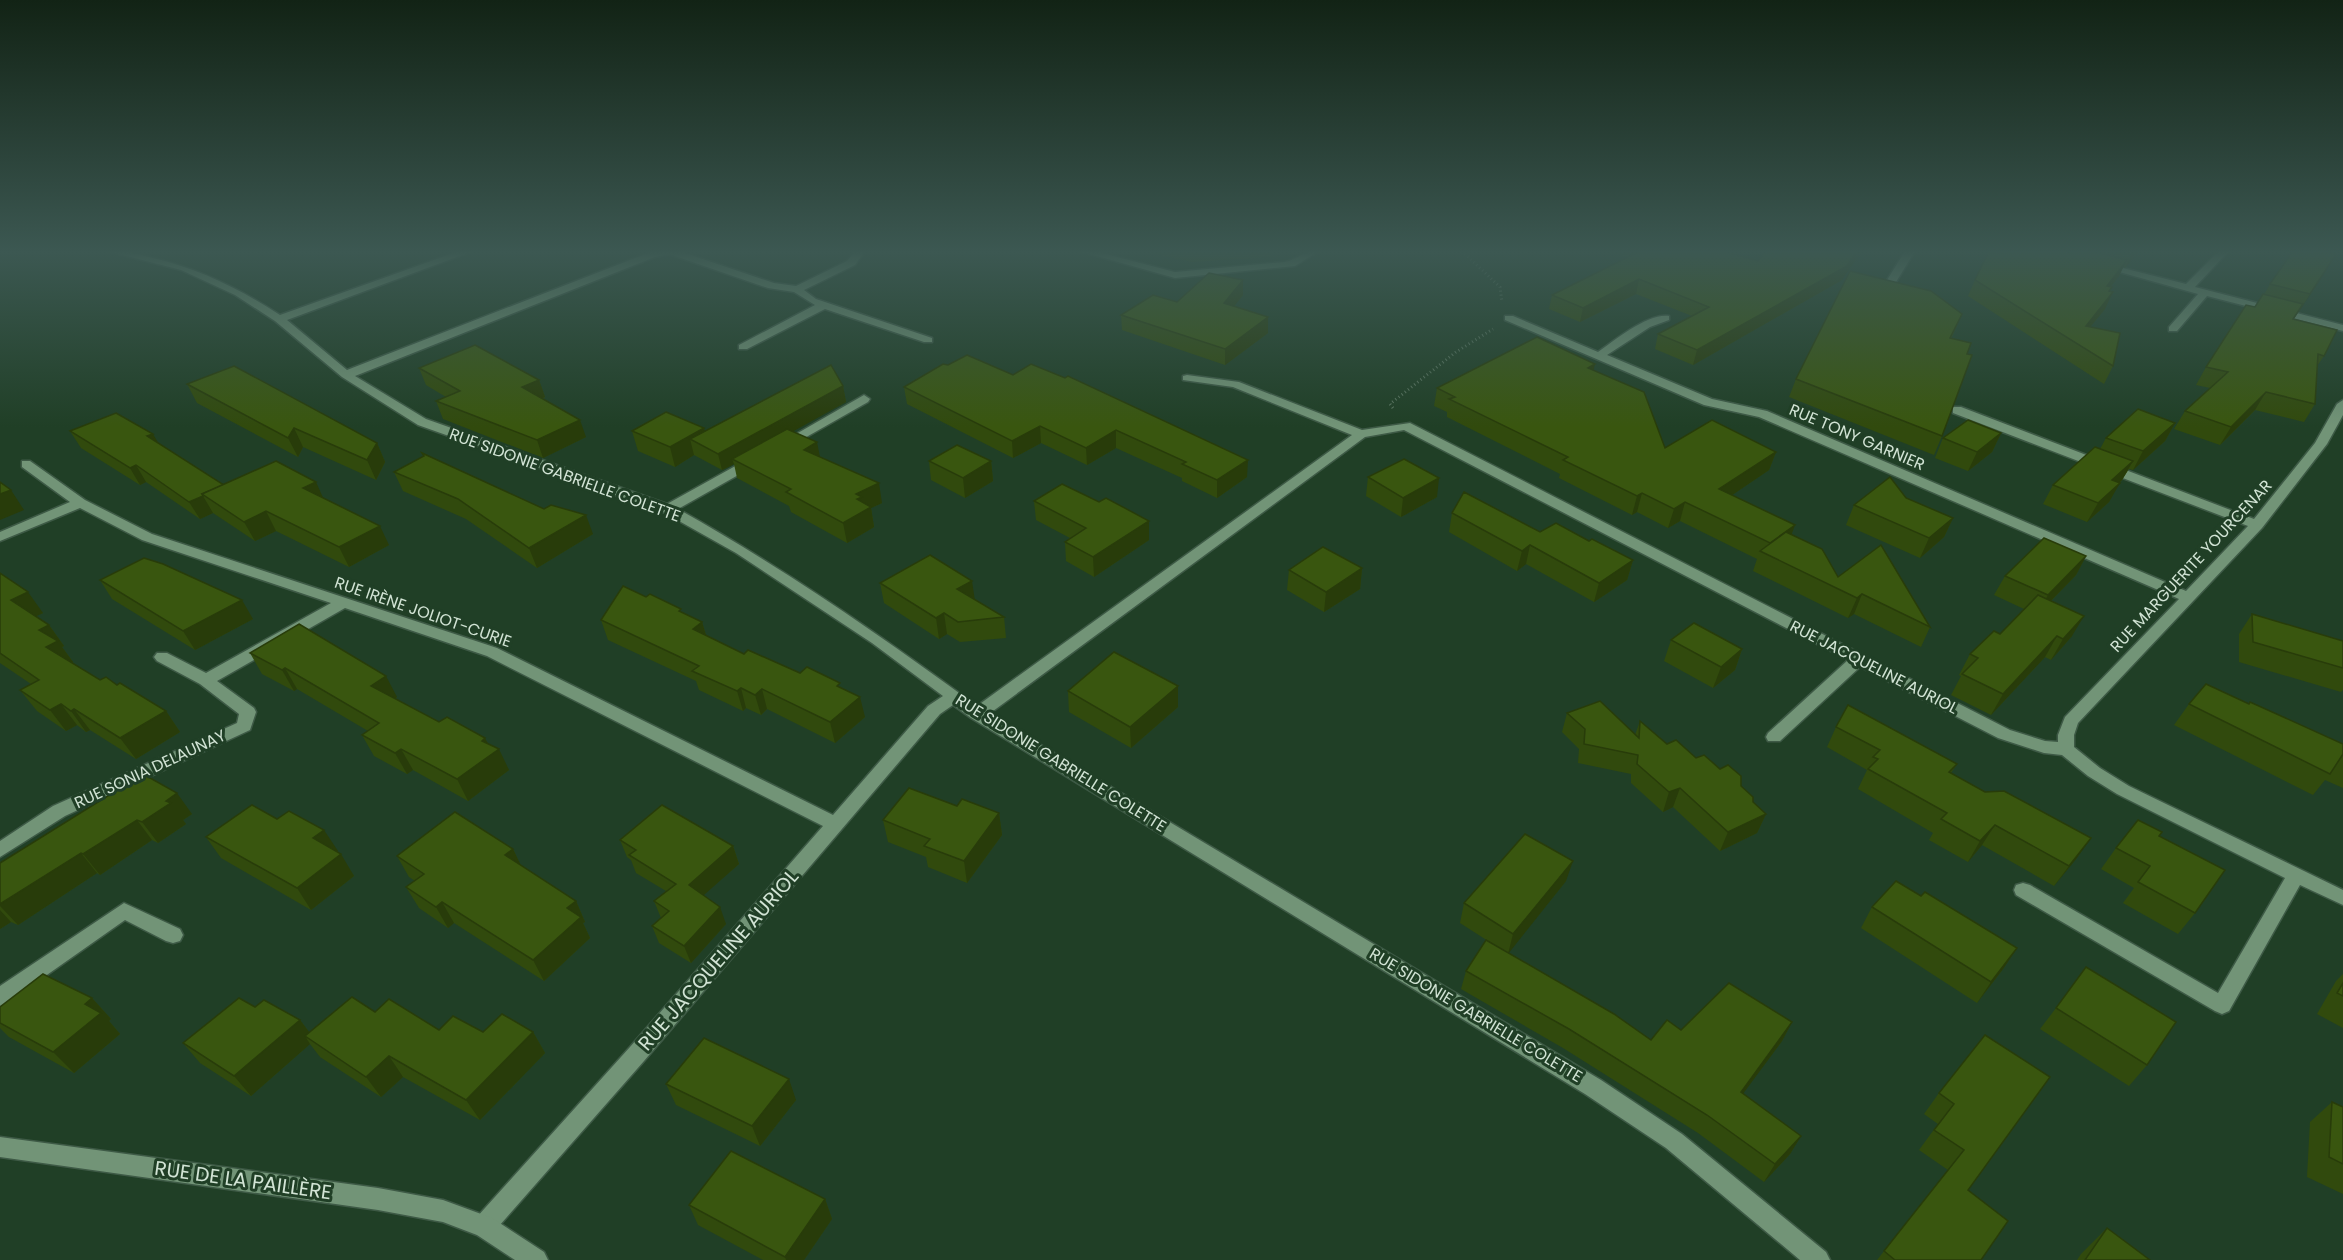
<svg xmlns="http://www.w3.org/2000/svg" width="2343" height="1260" font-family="Poppins,sans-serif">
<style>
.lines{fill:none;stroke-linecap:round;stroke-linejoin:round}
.street-casing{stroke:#3e5a46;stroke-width:3}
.secondary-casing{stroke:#3e5a46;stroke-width:3}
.path{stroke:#5b7560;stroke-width:3;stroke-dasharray:1 3;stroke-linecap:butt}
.street{fill:#729477;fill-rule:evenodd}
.secondary{fill:#729477;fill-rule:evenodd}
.wall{fill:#314a0d}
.shaded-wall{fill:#283c0a}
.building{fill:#39560f;stroke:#283c0a;stroke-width:1.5}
.labels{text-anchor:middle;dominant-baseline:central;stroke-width:6;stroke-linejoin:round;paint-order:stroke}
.street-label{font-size:16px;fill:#d2e4d5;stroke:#203f26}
.near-street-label{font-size:20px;fill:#d2e4d5;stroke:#203f26}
</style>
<rect width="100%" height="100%" fill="#203f26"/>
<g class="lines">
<g class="street-casing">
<g id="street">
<path d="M107,251C123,250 137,254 153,258C200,269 240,289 280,315L459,251H473L287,320L347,370L653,251H679L774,283L796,286L847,261L855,251H865L855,265L804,290L816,299L932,338V342H924L825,309L747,349H739V345L815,305L794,292L768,288L669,254L655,257L355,376L426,419L667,504L748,459H756V465L678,509C782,567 880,635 977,706L1352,435L1233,387L1183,380V376L1187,375L1239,382L1362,430L1410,423L2010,730L2045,741L2058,742V735L2065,717L2179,599L1759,417L1704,405L1505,320V316H1513L1598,352C1615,340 1648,313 1669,316V320L1650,327L1607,355L1712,399L1767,411L2186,591L2248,526L1953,413V407H1961L2254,519L2315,443L2337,404L2343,400V415L2327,444L2262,528L2078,723L2074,735V747L2100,768L2129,786L2343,890V905L2300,885L2229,1011L2222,1014L2215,1011L2016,895L2014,890L2016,885L2023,883L2030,885L2218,993L2285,878L2117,794L2088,776L2062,755L2044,753L1998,738L1860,667L1780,741H1768L1766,737L1768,733L1848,660L1404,430L1365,437L989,714L1601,1080L1682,1134L1826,1252L1830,1260H1800L1666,1148L1585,1094L971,718L953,705L940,714L644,1061L492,1234L484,1237L476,1234L472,1226L476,1218L630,1047L823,826L487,656L345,608L217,681L254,708L256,712L250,730L65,816L0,857V841L53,806L237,723L239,714L200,684L157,661L154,657L157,653H167L206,673L331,603L142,540L80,508L0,541V532L70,502L22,467V461H30L85,500L152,534L497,648L833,815L928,706L943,696L872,643L736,553L663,512L418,425L342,377L275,321L235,295L181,270Z"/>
<path d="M1079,251H1094L1175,272L1284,262C1297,260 1305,250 1319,251L1295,266L1175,278Z"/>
<polygon points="1905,251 1915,251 1893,287 1885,287 1884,285"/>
<polygon points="2219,251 2228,252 2195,287 2343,325 2343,331 2207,296 2177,331 2169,331 2169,327 2198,294 2098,266 2103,263 2186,284"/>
<polygon points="864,395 870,399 868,402 787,448 779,448 777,445"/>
<polygon points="124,903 180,929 183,935 180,941 173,943 166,941 125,920 7,1003 0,1006 0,986"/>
</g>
</g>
<g class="secondary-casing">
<polygon id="secondary" points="0,1137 378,1188 443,1200 492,1218 544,1252 548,1260 515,1260 477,1235 443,1222 378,1210 0,1157"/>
</g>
<g class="path">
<polyline points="1462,251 1500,287 1502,302"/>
<polyline points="1393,408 1390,404 1456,352 1493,329"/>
</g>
<use href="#street" class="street"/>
<use href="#secondary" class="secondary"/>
</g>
<g class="wall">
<polygon points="1143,251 1271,251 1271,257 1192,262"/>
<polygon points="1604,251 1723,251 1758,261 1842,280 1693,365 1655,349 1658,334 1692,316 1636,294 1580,322 1549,309 1552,295 1628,257"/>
<polygon points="2071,251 2139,251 2125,268 2123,267 2119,276 2110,287 2105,309 2090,327 2113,366 2104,384 1968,296 1975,280 2070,252"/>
<polygon points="2336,254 2294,319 2324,356 2317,366 2315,404 2304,422 2255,410 2220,445 2174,429 2185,411 2210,388 2196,385 2206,367 2255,307 2264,295 2270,284"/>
<polygon points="1243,280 1243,295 1234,306 1268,333 1225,365 1122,330 1121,315 1177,302"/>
<polygon points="1962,314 1951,339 1967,354 1942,436 1934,455 1789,397 1796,379"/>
<polygon points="943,364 1247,477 1217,498 1182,481 1182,478 1116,448 1087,465 1041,443 1013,458 907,404 904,387"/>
<polygon points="419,368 539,380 545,397 543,399 586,437 543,458 443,419 436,401 446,397 426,385"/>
<polygon points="1594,370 1665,448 1776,452 1769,470 1732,495 1792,534 1838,577 1930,627 1921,647 1854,614 1848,618 1753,571 1757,559 1680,521 1668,528 1637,512 1632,515 1559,478 1560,474 1447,417 1447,412 1434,406 1437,388"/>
<polygon points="187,384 377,443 385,462 376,480 303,447 298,457 197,403"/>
<polygon points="843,386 846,402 792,431 820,457 882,503 871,508 874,527 847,543 791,512 789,506 737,478 734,464 722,470 694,455 675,467 638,451 632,431 705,431"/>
<polygon points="2175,423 2165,441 2133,470 2129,469 2122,480 2119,483 2109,502 2087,522 2043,504 2053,485 2100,449 2106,438"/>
<polygon points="70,431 158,443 224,485 324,498 389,545 349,567 276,531 255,541 213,513 200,519 146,482 140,485 81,448"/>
<polygon points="2001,433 1992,452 1968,471 1935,458 1943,438"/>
<polygon points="929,461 991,461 993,481 965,498 931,480"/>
<polygon points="394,472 593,534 537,568 466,519 403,491"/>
<polygon points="1368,477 1437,497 1401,517 1366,496"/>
<polygon points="1906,498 1953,518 1944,537 1920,558 1846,525 1854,505"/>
<polygon points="1034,501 1149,540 1094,577 1066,561 1065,542 1070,538 1036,520"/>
<polygon points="1452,513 1540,532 1589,541 1633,560 1627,580 1594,602 1526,564 1517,571 1449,532"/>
<polygon points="2086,556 2076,575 2051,601 2072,636 2051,660 2045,657 1991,715 1951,695 1961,676 1959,675 1970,654 2000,634 2024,609 1994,595 2005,576"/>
<polygon points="1362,568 1360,589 1324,612 1287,590 1289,570"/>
<polygon points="0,573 43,613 36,616 49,625 64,646 62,647 73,662 72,663 100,680 117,685 166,711 180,732 136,759 90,730 86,732 77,725 66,731 37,711 20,690 31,684 0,663"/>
<polygon points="100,580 253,619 195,650 112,599"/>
<polygon points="880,583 974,600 1004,617 1006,638 960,642 947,634 939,639 884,603"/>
<polygon points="682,613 702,622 706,635 744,654 841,687 865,717 835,743 767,709 761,715 746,708 743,711 699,690 696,681 608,640 601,620"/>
<polygon points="2252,614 2343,641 2343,690 2341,692 2239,662 2239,634"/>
<polygon points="1671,640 1742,649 1735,670 1713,688 1664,661"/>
<polygon points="250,653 397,697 395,699 439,722 488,743 509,770 468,801 413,770 407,774 374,756 362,735 368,731 297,689 294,691 262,674"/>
<polygon points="1178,686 1178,707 1131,748 1069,712 1068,691"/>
<polygon points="2189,704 2249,704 2343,744 2343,788 2325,780 2313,795 2174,725"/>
<polygon points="1567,713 1635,735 1640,721 1667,744 1696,758 1741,786 1753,802 1766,814 1757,833 1720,851 1673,807 1663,812 1631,783 1631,774 1578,763 1579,749 1562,732"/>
<polygon points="1836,727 1957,764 1951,773 1985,792 2091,838 2076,859 2054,886 1982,845 1968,862 1929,840 1933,833 1858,789 1867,770 1827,747"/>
<polygon points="143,774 192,814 183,820 186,824 158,843 152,840 100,875 97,873 18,925 11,922 0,929 0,863"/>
<polygon points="957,806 999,813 1002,835 967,883 928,867 926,857 888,842 883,820"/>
<polygon points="277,819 338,851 337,852 354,876 311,910 221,858 206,837"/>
<polygon points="2159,836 2195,913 2178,934 2123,903 2134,888 2101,869 2116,848"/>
<polygon points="620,840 733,846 739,864 703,895 726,924 691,963 659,943 652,926 661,918 654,901 666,891 636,873 631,860 627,857"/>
<polygon points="513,849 521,866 576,901 585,922 583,923 590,938 544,981 454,923 448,928 419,908 406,887 415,881 409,877 397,856"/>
<polygon points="1566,881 1508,953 1651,1040 1681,1030 1792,1022 1782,1041 1743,1093 1801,1136 1790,1154 1764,1182 1698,1133 1563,1048 1461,989 1466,971 1488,941 1460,923 1464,903"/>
<polygon points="1921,896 2017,948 2003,969 1977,1003 1861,928 1872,907"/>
<polygon points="2343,974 2343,1028 2317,1014 2336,981"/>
<polygon points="92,998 111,1019 109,1021 120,1034 74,1073 9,1037 0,1028 0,1007"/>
<polygon points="255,1007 300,1020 309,1032 375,1012 439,1030 483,1032 533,1032 545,1053 480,1120 403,1077 381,1097 320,1057 310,1044 251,1096 200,1063 183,1043"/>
<polygon points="2056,1008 2147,1065 2129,1086 2040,1029"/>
<polygon points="1985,1035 1968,1190 1981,1260 1877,1260 1948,1170 1919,1150 1938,1124 1924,1114 1939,1093"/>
<polygon points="666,1084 796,1100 760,1146 676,1105"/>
<polygon points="2332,1102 2343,1107 2343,1194 2307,1177 2310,1122"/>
<polygon points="825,1199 832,1219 804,1260 763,1260 698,1225 689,1205"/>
<polygon points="2107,1228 2150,1260 2077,1260 2081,1254"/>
</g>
<g class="shaded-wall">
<polygon points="1857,251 1862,251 1842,280 1693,365 1697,350"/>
<polygon points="2135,251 2139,251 2125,268 2132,254"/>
<polygon points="2336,254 2326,271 2299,312 2310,294"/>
<polygon points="2127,260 2119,276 2099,302 2107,286"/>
<polygon points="1639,279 1636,294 1580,322 1583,308"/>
<polygon points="1243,280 1243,295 1224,319 1224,303"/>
<polygon points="2112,287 2104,303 2113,292 2105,309 2077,343 2086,326"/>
<polygon points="1268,317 1268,333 1225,365 1225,349"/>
<polygon points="1595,364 1591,381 1588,368"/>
<polygon points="539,380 545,397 529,405 522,387"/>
<polygon points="843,386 846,402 738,462 732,459 734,464 722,470 718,454"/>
<polygon points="2266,392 2255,410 2220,445 2231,427"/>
<polygon points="580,420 586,437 543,458 537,440"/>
<polygon points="2175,423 2165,441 2133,470 2143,451"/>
<polygon points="1040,426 1041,443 1013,458 1012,441"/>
<polygon points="294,428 303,447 298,457 288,438"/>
<polygon points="704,428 709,447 690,439 694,455 675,467 670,447"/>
<polygon points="1116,430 1116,448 1087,465 1086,448"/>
<polygon points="2001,433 1992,452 1968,471 1977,452"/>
<polygon points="153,434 163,451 147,436"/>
<polygon points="817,442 821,462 804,450"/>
<polygon points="377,443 385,462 376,480 367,460"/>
<polygon points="1776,452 1769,470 1713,508 1719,489"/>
<polygon points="1248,460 1247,477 1217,498 1217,480"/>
<polygon points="991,461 993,481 965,498 963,478"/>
<polygon points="2133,461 2122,480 2102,499 2112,480"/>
<polygon points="136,465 146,482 140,485 130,468"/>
<polygon points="1439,478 1437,497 1401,517 1403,498"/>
<polygon points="316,482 325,502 303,488"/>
<polygon points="879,483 882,503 871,508 874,527 847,543 843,523 856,494"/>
<polygon points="2120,483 2109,502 2087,522 2098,503"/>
<polygon points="11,490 24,510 0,520 0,494"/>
<polygon points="1642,493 1637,512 1632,515 1637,496"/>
<polygon points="203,496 213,513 200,519 189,502"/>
<polygon points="1685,502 1680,521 1668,528 1674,509"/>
<polygon points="266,511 276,531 255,541 244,522"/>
<polygon points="586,515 593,534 537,568 529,548"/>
<polygon points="1953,518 1944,537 1920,558 1929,538"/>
<polygon points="1149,521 1149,540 1094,577 1093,557"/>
<polygon points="1795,525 1788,544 1771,543"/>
<polygon points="380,526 389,545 349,567 339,547"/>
<polygon points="1530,545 1526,564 1517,571 1522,551"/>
<polygon points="2086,556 2076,575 2037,615 2048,595"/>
<polygon points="1633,560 1627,580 1594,602 1599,583"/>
<polygon points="1362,568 1360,589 1324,612 1326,592"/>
<polygon points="972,581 975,601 957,589"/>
<polygon points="28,592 43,613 26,621 11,600"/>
<polygon points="1862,594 1854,614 1848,618 1857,598"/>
<polygon points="242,600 253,619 195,650 183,631"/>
<polygon points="944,613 947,634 939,639 936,618"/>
<polygon points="2084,616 2072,636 2051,660 2063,639"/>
<polygon points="702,622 708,642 693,629"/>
<polygon points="49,625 64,646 62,647 73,662 62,668 46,647 39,630"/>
<polygon points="2057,636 2045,657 1991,715 2003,694"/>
<polygon points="1742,649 1735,670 1713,688 1721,667"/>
<polygon points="285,668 297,689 294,691 282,670"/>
<polygon points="386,676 397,697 382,707 371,686"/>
<polygon points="1178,686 1178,707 1131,748 1130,727"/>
<polygon points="741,688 746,708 743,711 737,691"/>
<polygon points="762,689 767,709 761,715 755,695"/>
<polygon points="860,697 865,717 835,743 830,722"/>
<polygon points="61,704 77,725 66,731 50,710"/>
<polygon points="74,709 90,730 86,732 71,711"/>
<polygon points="166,711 180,732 136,759 120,738"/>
<polygon points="485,738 493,753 499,749 509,770 468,801 457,779 482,741"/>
<polygon points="401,749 413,770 407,774 395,753"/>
<polygon points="1680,788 1673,807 1663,812 1669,792"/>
<polygon points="177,793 192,814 183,820 186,824 158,843 142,822 166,801"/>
<polygon points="999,813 1002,835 967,883 964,861"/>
<polygon points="1766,814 1757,833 1720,851 1728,832"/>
<polygon points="137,820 152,840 100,875 83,854"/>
<polygon points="1995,825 1982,845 1968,862 1980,841"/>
<polygon points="324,830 338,851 327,860 313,838"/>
<polygon points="2091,838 2076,859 2054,886 2069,866"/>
<polygon points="733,846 739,864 696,902 689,885"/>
<polygon points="513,849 523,870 505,855"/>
<polygon points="81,853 97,873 18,925 0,906 0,904"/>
<polygon points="341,854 354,876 311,910 297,888"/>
<polygon points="1573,861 1566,881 1508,954 1513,934"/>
<polygon points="576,901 585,922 583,923 590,938 544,981 533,960 567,908"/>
<polygon points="442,902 454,923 448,928 436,907"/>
<polygon points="720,907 726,924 691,963 684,946"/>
<polygon points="0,910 11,922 0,929"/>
<polygon points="2017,948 2003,969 1977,1003 1991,982"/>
<polygon points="92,998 111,1019 109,1021 120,1034 74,1073 53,1052 85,1004"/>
<polygon points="300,1020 315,1040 305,1036 310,1044 251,1096 234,1076"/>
<polygon points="1792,1022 1782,1041 1731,1110 1741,1092"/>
<polygon points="533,1032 545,1053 480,1120 466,1100"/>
<polygon points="389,1056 403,1077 381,1097 366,1077"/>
<polygon points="789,1079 796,1100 760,1146 752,1126"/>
<polygon points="1801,1136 1790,1154 1764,1182 1775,1164"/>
<polygon points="825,1199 832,1219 804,1260 786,1260 785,1257"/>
</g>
<g class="building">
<polygon points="1640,251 1723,251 1758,261 1766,251 1857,251 1847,266 1697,350 1658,334 1709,307 1639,279 1583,308 1552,295"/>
<polygon points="1989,251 2063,251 2070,252 2071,251 2092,251 2127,260 2107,286 2112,287 2109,291 2113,292 2086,326 2120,333 2113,366 1975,280"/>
<polygon points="2117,251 2135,251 2132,254"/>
<polygon points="2293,251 2324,251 2336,254 2310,294 2270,284"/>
<polygon points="1850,271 1931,291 1962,314 1950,338 1971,343 1967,354 1972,355 1942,436 1796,379"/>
<polygon points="1209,273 1243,280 1224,303 1268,317 1225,349 1121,315 1153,295 1177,302"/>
<polygon points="2263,294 2303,304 2293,319 2337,330 2324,356 2318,354 2315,404 2266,392 2231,427 2185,411 2228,372 2206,367 2246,305 2255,307"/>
<polygon points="1537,337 1595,364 1588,368 1644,392 1665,448 1712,420 1776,452 1719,489 1795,525 1770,543 1685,502 1674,509 1642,493 1637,496 1563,460 1568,457 1449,399 1455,397 1437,388"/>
<polygon points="475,345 539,380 522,387 580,420 537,440 436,401 460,391 419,368"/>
<polygon points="967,355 1013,375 1031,364 1065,378 1068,376 1248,460 1217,480 1182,464 1186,462 1116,430 1086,448 1040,426 1012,441 904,387 943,364 948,365"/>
<polygon points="831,365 843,386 718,454 690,439"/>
<polygon points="234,366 377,443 367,460 294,428 288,438 187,384"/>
<polygon points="2138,409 2175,423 2143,451 2106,438"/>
<polygon points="666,412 704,428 670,447 632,431"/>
<polygon points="116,413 153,434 147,436 224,485 202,494 203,496 189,502 136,465 130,468 70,431"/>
<polygon points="1968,420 2001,433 1977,452 1943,438"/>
<polygon points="787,429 817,442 804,450 879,483 856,494 862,497 857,499 871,507 843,523 786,492 791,489 732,459"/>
<polygon points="957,445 991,461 963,478 929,461"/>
<polygon points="2095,447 2133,461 2112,480 2120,483 2098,503 2053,485"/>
<polygon points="422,453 544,509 551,505 586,515 529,548 458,499 394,472 424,456"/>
<polygon points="1404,459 1439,478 1403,498 1368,477"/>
<polygon points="276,461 316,482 303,488 380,526 339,547 266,511 244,522 202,494"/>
<polygon points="1890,477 1906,498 1953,518 1929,538 1854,505"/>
<polygon points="0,482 11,490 0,494"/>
<polygon points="1062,484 1099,502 1106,498 1149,521 1093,557 1065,542 1086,528 1034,501"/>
<polygon points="1464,492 1540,532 1556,523 1589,541 1592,539 1633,560 1599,583 1530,545 1522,551 1452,513"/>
<polygon points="1786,532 1822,549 1838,577 1881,545 1930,627 1862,594 1857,598 1760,551"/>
<polygon points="2044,538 2086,556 2048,595 2005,576"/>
<polygon points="1323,547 1362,568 1326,592 1289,570"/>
<polygon points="930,555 972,581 957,589 1004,617 958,622 944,613 936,618 880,583"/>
<polygon points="144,558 163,564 242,600 183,631 100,580"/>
<polygon points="0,573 28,592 11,600 49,625 39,630 58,641 46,647 100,680 106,677 117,685 120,683 166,711 120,738 74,709 71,711 61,704 50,710 20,690 39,680 0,653"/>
<polygon points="623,586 646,597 650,594 681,609 679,611 702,622 693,629 744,654 748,650 800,673 807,667 840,683 837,686 860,697 830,722 762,689 755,695 741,688 737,691 692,671 699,666 601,620"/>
<polygon points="2038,595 2084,616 2063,639 2057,636 2003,694 1962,674 1978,658 1970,654 1994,631 2000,634"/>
<polygon points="2252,614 2343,641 2343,668 2253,642"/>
<polygon points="1694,623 1742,649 1721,667 1671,640"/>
<polygon points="299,624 386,676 371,686 439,722 447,717 485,738 482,741 499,749 457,779 401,749 395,753 362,735 379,723 285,668 282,670 250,653"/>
<polygon points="1114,652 1178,686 1130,727 1068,691"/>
<polygon points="2206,684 2249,704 2250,702 2343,744 2343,754 2330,774 2189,704"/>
<polygon points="1600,701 1639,738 1640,721 1667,744 1676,740 1696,758 1704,755 1720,769 1728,765 1741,776 1741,786 1753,797 1753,802 1766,814 1728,832 1680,788 1669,792 1637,764 1638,755 1584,744 1585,729 1567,713"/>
<polygon points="1848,705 1957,764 1949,772 1985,792 2004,791 2091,838 2069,866 1995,825 1980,841 1941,819 1947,813 1868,769 1878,759 1873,757 1880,750 1836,727"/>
<polygon points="143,774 177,793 166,801 171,803 142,822 137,820 83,854 81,853 0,904 0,863"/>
<polygon points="909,788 957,806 962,799 999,813 964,861 924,846 930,839 883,820"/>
<polygon points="252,805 277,819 289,811 324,830 313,838 341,854 297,888 206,837"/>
<polygon points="662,805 733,846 689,885 720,907 684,946 652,926 669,911 654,901 676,884 629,855 636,850 620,840"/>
<polygon points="455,812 513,849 505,855 576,901 567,908 581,917 533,960 442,902 436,907 406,887 424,874 397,856"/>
<polygon points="2138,820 2162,832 2159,836 2225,870 2195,913 2138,882 2150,866 2116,848"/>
<polygon points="1525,834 1573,861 1513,934 1464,903"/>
<polygon points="1896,881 1921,896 1925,892 2017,948 1991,982 1872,907"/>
<polygon points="1486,940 1614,1014 1651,1040 1667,1020 1681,1030 1729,983 1792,1022 1741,1092 1801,1136 1775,1164 1707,1115 1569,1029 1466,971"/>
<polygon points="2086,967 2176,1022 2147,1065 2056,1008"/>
<polygon points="43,974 92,998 85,1004 101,1013 53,1052 0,1023 0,1007"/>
<polygon points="2343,983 2343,996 2337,993"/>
<polygon points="352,997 375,1012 389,999 439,1030 453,1016 483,1032 502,1014 533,1032 466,1100 389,1056 366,1077 305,1036"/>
<polygon points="239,998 255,1007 264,1000 300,1020 234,1076 183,1043"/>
<polygon points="1985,1035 2050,1077 1968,1190 2008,1221 1981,1260 1895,1260 1884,1251 1964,1150 1934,1130 1954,1104 1939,1093"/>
<polygon points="704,1038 789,1079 752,1126 666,1084"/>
<polygon points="2332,1102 2343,1107 2343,1164 2329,1157"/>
<polygon points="731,1151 825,1199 785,1257 689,1205"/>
<polygon points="2107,1228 2150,1260 2085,1260"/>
</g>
<linearGradient id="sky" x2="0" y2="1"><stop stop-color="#122315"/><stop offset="0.59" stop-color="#3c5852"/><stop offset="1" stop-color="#3c5852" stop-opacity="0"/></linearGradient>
<rect width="2343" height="427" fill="url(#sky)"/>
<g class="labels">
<g class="street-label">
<text transform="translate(1857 437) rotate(23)">RUE TONY GARNIER</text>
<text transform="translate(565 475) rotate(20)">RUE SIDONIE GABRIELLE COLETTE</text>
<text transform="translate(2191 566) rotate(-47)">RUE MARGUERITE YOURCENAR</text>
<text transform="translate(423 612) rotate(19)">RUE IRÈNE JOLIOT-CURIE</text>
<text transform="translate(1874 667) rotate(27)">RUE JACQUELINE AURIOL</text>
<text transform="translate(1061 763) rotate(32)">RUE SIDONIE GABRIELLE COLETTE</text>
<text transform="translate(150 769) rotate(-25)">RUE SONIA DELAUNAY</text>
<text transform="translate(1476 1015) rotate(31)">RUE SIDONIE GABRIELLE COLETTE</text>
</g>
<g class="near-street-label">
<text transform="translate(718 960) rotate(-49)">RUE JACQUELINE AURIOL</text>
<text transform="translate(243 1180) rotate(8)">RUE DE LA PAILLÈRE</text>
</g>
</g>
</svg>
